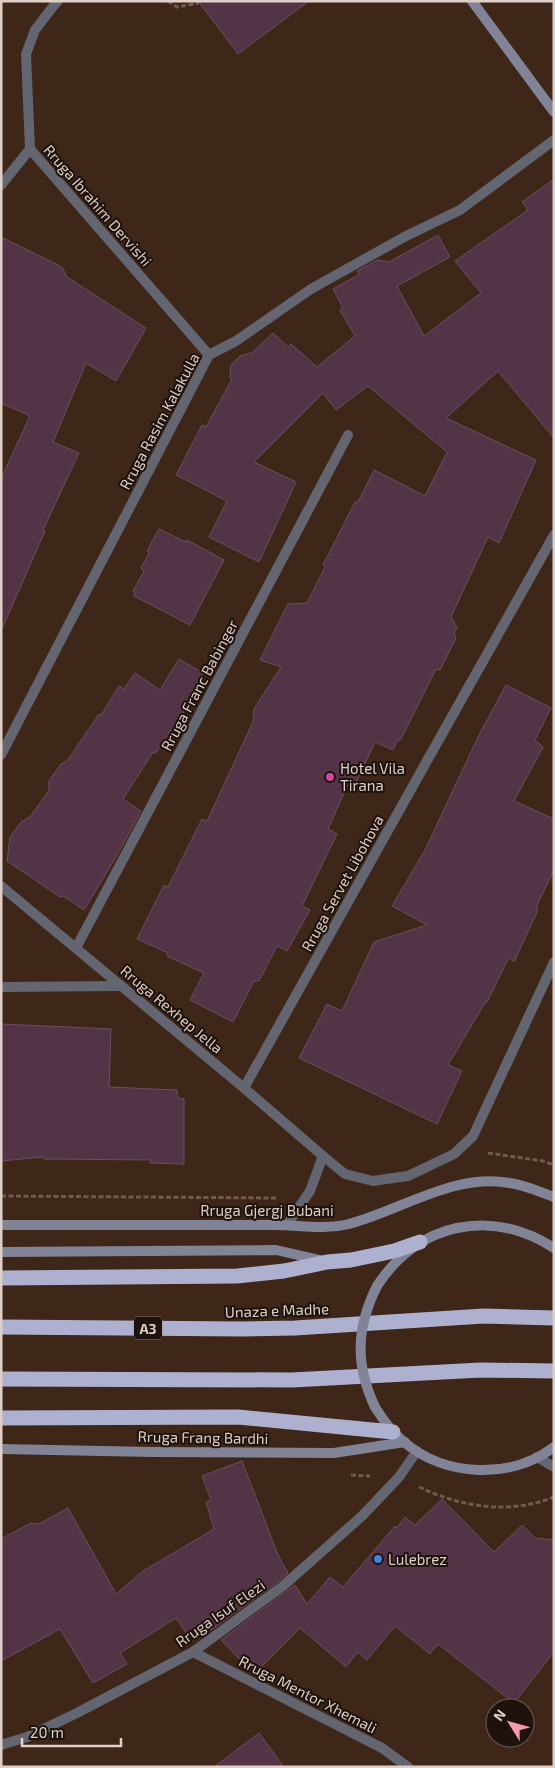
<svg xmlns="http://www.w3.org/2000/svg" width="555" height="1768" font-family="'Exo 2',sans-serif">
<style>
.building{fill:#533346;stroke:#6a505f}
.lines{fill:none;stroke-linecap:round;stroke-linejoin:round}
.path{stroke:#715b4f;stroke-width:3;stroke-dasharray:5 2.5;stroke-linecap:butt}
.lane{stroke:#636571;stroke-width:10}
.street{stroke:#636571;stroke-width:10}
.secondary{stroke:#818497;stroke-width:10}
.highway{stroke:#adb1cf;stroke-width:15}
.secondary-bridge{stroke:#818497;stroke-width:10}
.hotel-dot{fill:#d1479c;stroke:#1d120c;stroke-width:2}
.shop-dot{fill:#3f7fe0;stroke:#1d120c;stroke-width:2}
.labels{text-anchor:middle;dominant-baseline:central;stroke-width:4;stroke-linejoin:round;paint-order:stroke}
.shield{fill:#1d120c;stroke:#a5968e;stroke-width:1}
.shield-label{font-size:14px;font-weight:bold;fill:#dfcfc6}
.street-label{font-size:15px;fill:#dfcfc6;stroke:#1d120c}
.poi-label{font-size:15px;fill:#dfcfc6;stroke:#1d120c;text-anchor:start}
</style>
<rect width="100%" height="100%" fill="#3e2619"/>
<g class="building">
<polygon points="198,1 309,1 238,54"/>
<polygon points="554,179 554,438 498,371 446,418 536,460 499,543 488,537 451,617 457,627 454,633 456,638 440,670 436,669 401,739 397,741 393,750 375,742 355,785 349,782 328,829 337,834 302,906 310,910 287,951 277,946 259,981 254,981 233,1022 190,1000 204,973 167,956 168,953 137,939 164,885 168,887 202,819 207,821 253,722 254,709 281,667 260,660 288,604 307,603 325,567 323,565 355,502 358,502 374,470 425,496 447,452 368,386 336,410 323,393 254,462 296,482 259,562 209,537 227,501 176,475 202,425 206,427 232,379 230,378 231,365 240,356 253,352 273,333 288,347 291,344 317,367 355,336 340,310 343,308 333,289 360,274 357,271 377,260 389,262 438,235 450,257 397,286 424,336 481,293 455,261 528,210 522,202"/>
<polygon points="1,237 62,267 67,277 146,328 116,381 86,363 53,442 79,453 43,530 45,531 1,631 1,479 30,416 1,403"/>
<polygon points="159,529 186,542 187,540 224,560 190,625 134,596 135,593 133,591 144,571 141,568 149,553 147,551"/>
<polygon points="179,659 203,673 185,710 155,754 153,752 123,799 141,811 120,850 84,910 63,896 60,897 7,861 10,837 21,822 30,817 38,806 49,790 49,781 61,764 67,761 99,714 101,715 119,686 124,689 135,673 160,690"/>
<polygon points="506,685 551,708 535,740 543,747 514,801 554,819 554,870 536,907 538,910 514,962 509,957 487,1002 486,1001 448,1065 462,1071 437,1124 299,1058 327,1004 342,1011 374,942 427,925 392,906 425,850 479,735"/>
<polygon points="1,1024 111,1029 109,1087 177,1090 178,1098 184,1099 184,1164 150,1163 152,1160 44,1159 43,1157 1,1161"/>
<polygon points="242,1461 278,1555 288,1573 279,1581 211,1630 206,1625 189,1637 176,1618 120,1653 127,1664 93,1683 60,1629 1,1661 1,1539 31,1523 39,1524 68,1508 116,1594 143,1571 214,1529 206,1502 211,1500 202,1476"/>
<polygon points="442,1499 494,1552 522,1525 535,1538 554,1540 554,1652 514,1703 438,1644 430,1654 395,1626 367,1660 358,1652 346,1667 300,1628 258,1670 253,1665 249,1669 221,1640 295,1585 307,1604 330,1577 343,1587 395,1526 397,1528 405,1517 415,1525"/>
<polygon points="259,1733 284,1767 214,1767"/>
</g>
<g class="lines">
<g class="path">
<polyline points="168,1 177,7 199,3"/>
<polyline points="488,1153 543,1161 554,1165"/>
<polyline points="1,1196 278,1198"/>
<polyline points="351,1475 370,1476"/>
<path d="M419,1487C461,1507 510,1515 554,1497"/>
</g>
<polyline class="lane" points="428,759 554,535"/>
<g class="street">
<polyline points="58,1 55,4 35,30 26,54 30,149 209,355"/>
<polyline points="1,185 30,149"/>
<polyline points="1,755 209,355 236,341 311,289 406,236 460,210 554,140"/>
<polyline points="1,886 244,1088 323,1156 310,1191 287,1225"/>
<polyline points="76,948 348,435"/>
<polyline points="1,987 121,986"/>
<polyline points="244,1088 428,759"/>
<polyline points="323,1156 345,1174 373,1181 393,1178 408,1176 454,1154 473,1136 554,962"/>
<polyline points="537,1457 554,1467"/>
<polyline points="193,1652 382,1748 408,1767"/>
<polyline points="1,1745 27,1737 77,1713 193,1652 283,1586 362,1516 399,1477 417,1451"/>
</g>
<g class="secondary">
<polyline points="472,1 554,112"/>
<path d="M1,1225H273C299,1225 324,1230 349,1224C402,1210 453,1173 510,1183C525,1185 540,1192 554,1197"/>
<polyline points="1,1252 276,1250 324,1261"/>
<path d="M377,1286C418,1223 490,1207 554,1248"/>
<path d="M375,1407C383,1420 392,1432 404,1442C445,1477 511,1480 554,1447"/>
<polyline points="1,1449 153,1452 334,1453 405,1442"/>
</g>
<g class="highway">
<polyline points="1,1278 237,1276 284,1271 327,1262 351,1260 394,1251 420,1242"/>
<polyline points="1,1327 243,1329 295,1328 484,1316 554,1318"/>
<polyline points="1,1379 292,1380 481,1370 554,1371"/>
<polyline points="1,1418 238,1417 393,1432"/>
</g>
<path class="secondary-bridge" d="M375,1407C355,1365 356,1328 377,1286"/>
</g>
<circle class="hotel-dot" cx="330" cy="777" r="5"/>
<circle class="shop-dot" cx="378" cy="1559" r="5"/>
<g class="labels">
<rect class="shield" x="134" y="1316.5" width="28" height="23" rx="4"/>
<g class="shield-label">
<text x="148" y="1328">A3</text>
</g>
<g class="street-label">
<text transform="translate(98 205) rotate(49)">Rruga Ibrahim Dervishi</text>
<text transform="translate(159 421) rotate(-62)">Rruga Rasim Kalakulla</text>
<text transform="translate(199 685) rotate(-62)">Rruga Franc Babinger</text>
<text transform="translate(342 883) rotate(-61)">Rruga Servet Libohova</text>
<text transform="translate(172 1009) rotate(40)">Rruga Rexhep Jella</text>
<text x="267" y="1210">Rruga Gjergj Bubani</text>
<text transform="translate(277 1310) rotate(-2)">Unaza e Madhe</text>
<text transform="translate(203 1437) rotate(1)">Rruga Frang Bardhi</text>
<text transform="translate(220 1613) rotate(-35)">Rruga Isuf Elezi</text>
<text transform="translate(308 1694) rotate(27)">Rruga Mentor Xhemali</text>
</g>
<g class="poi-label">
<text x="340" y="768">Hotel Vila<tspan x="340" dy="17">Tirana</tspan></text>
<text x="388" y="1559">Lulebrez</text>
</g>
</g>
<rect width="555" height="1768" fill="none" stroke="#dfcfc6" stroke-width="5"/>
<g transform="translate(510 1723) rotate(307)"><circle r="24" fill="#1d120c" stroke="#6b5e56"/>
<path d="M0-4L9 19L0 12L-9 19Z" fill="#f29aaf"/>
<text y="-8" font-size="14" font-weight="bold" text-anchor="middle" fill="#dfcfc6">N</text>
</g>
<path d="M22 1738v8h99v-8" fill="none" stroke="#dfcfc6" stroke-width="2.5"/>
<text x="30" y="1738" font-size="15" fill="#dfcfc6" stroke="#1d120c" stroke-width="4" paint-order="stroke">20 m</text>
</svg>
